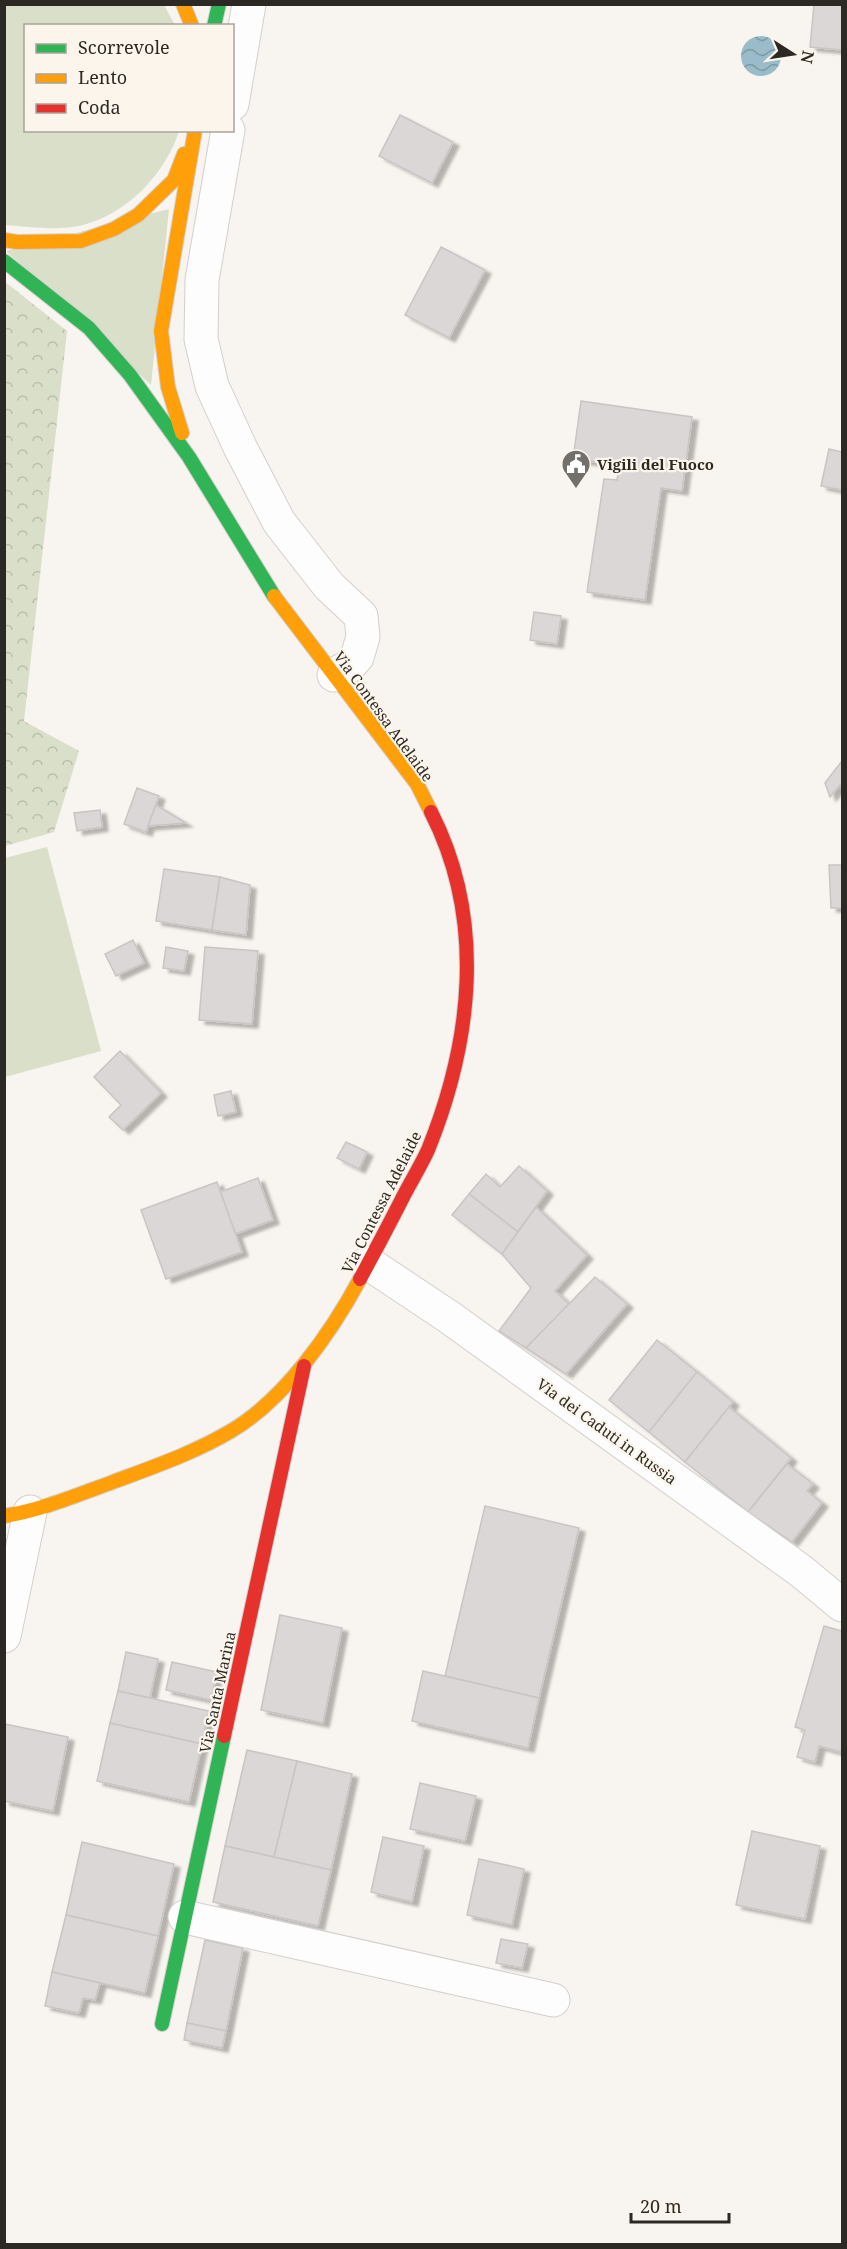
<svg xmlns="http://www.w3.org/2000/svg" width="847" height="2249" font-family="'Noto Serif',serif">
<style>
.grass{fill:#d9dfc9}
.forest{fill:url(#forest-crowns)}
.water{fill:url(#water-waves)}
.building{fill:#dbd7d7;stroke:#c9c5c4;stroke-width:1.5;filter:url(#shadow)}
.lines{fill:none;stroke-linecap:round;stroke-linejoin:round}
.street-casing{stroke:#d3cfcc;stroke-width:35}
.fast-casing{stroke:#d3cfcc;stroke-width:16}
.slow-casing{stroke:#d3cfcc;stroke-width:16}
.jam-casing{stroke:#d3cfcc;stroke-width:16}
.street{stroke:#fefdfd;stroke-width:33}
.fast{stroke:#30b455;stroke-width:14}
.slow{stroke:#ff9f0a;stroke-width:14}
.jam{stroke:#e5322d;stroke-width:14}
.labels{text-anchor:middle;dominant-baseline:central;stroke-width:4.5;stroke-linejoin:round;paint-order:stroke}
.poi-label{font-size:15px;font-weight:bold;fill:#2c2925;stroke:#fcf5eb;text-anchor:start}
.street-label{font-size:15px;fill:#2c2925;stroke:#fcf5eb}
</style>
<defs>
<pattern id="forest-crowns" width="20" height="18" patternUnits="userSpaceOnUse" patternTransform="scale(1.5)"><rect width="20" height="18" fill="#d9dfc9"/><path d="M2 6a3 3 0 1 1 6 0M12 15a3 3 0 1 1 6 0" fill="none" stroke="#babfac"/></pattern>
<pattern id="water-waves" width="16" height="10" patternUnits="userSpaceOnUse" patternTransform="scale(1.5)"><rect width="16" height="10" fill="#9abcca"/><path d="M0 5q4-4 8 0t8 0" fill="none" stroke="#7e99a4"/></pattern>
<filter id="shadow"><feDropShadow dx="6" dy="4" stdDeviation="1.5" flood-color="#0004"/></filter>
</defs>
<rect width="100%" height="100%" fill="#f8f4ef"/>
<g class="grass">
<path d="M5,5H164L175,25L26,26V130L179,131C166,173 127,214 83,225C58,231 30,227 5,225Z"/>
<polygon points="169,209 151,385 6,251"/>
<polygon points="47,847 101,1051 5,1077 5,858"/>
</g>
<polygon class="forest" points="4,281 67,331 24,721 79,751 54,832 5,846"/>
<circle class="water" cx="761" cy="56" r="20"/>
<g class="building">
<polygon points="814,4 842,4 842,50 810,47"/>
<polygon points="400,115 453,142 432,183 379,156"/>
<polygon points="441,247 485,270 449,338 405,315"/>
<polygon points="581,401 692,417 682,491 661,488 645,600 587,592 604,479 617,480 619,465 573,459"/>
<polygon points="829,449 842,452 842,490 821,486"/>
<polygon points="534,612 561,616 557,644 530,640"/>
<polygon points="842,761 842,788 840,785 830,797 825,783"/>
<polygon points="137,788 159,796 146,832 124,824"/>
<polygon points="156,805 186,823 148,826"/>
<polygon points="100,810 102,827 77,831 74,813"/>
<polygon points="829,865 842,865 842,908 831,908"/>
<polygon points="164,869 220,877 212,930 156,921"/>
<polygon points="220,877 250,885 246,935 212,930"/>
<polygon points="133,940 144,963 116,976 105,954"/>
<polygon points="166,947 188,951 184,971 163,968"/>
<polygon points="205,947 258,951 252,1024 199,1020"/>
<polygon points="120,1051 161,1093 123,1130 109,1117 121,1105 94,1077"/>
<polygon points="231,1091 236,1112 218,1116 214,1095"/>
<polygon points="346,1142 367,1152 359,1169 337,1158"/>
<polygon points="519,1166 547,1191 518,1232 469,1194 486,1174 500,1187"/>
<polygon points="258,1178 273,1220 235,1234 220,1192"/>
<polygon points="217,1182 242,1252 166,1279 141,1210"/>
<polygon points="469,1194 518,1232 502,1254 452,1215"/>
<polygon points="536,1207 587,1255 555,1291 569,1304 526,1348 499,1331 531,1288 502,1254"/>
<polygon points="595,1277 627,1304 566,1374 526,1348"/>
<polygon points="657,1340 697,1372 649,1432 609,1400"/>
<polygon points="697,1372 733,1402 685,1462 649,1432"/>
<polygon points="729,1407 791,1458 748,1512 685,1462"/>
<polygon points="787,1464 813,1484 807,1491 822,1503 792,1542 748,1512"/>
<polygon points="485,1506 579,1528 539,1698 445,1676"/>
<polygon points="280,1615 342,1628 323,1723 261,1710"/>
<polygon points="824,1626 842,1631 842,1746 841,1752 819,1746 815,1762 797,1757 805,1730 795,1727"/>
<polygon points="126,1652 158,1659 150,1698 118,1691"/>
<polygon points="172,1662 217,1672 211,1700 166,1690"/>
<polygon points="423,1671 539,1698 528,1748 412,1721"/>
<polygon points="118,1691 209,1711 202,1744 110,1723"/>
<polygon points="110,1723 202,1744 189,1802 97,1781"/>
<polygon points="5,1724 68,1737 53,1811 4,1801"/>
<polygon points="247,1750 297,1761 274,1857 225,1846"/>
<polygon points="297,1761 352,1774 331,1870 274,1857"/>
<polygon points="420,1783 476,1796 465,1841 410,1829"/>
<polygon points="752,1831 820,1846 805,1919 736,1905"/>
<polygon points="383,1837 424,1846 412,1902 371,1892"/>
<polygon points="82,1842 174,1864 158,1936 66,1915"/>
<polygon points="225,1846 331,1870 318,1926 213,1902"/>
<polygon points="479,1859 524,1869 512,1925 467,1915"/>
<polygon points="66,1915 158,1936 145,1993 52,1972"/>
<polygon points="501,1939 528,1944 522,1968 496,1963"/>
<polygon points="205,1940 243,1948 226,2031 187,2023"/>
<polygon points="52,1972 100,1983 95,2000 83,1998 79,2013 45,2006"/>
<polygon points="187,2023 226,2031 222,2048 184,2040"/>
</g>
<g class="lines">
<g class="street-casing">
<g id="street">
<polyline points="232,104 249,4"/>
<polyline points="228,130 202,280 201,339 212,386 240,447 279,522 329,586 361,616 363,637 357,657 348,667 334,675"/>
<polyline points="368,1263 449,1317 801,1571 842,1605"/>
<polyline points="4,1636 30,1512"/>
<polyline points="185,1917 553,2000"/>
</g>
</g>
<g class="fast-casing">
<g id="fast">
<polyline points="214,26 219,4"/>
<polyline points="4,261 89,328 130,375 189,457 274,596"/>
<polyline points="162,2024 224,1736"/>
</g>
</g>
<g class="slow-casing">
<g id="slow">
<polyline points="183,4 192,26"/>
<polyline points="4,240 17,242 81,241 114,229 138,215 174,180 184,154"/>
<polyline points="182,433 168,387 161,331 195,130"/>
<polyline points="274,596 417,784 431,812"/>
<path d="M4,1516C42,1510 77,1495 113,1482C153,1467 194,1453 231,1431C284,1400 331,1333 360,1279"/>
</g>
</g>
<g class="jam-casing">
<g id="jam">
<path d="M360,1279C375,1251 390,1223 404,1195C412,1180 421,1165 428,1150C472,1041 486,920 431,812"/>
<polyline points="224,1736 304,1366"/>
</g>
</g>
<use href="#street" class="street"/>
<use href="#fast" class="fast"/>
<use href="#slow" class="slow"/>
<use href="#jam" class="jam"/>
</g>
<defs>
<g id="civic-pin" transform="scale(1.5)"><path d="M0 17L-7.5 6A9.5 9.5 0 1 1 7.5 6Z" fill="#73706c" stroke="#fcf5eb"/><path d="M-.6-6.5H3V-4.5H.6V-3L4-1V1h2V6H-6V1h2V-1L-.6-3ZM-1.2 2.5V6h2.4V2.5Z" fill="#fff"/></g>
</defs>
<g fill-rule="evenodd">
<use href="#civic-pin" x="576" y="464"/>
</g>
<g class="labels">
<g class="poi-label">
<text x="597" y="464">Vigili del Fuoco</text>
</g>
<g class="street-label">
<text transform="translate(384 716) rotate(54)">Via Contessa Adelaide</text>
<text transform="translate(381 1202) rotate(-63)">Via Contessa Adelaide</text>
<text transform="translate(607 1431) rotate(36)">Via dei Caduti in Russia</text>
<text transform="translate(217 1692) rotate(-78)">Via Santa Marina</text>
</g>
</g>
<rect width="847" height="2249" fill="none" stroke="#2c2925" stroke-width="12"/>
<rect x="24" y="24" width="210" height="108" fill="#fcf5eb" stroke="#a9a39c" stroke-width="1.5"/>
<rect x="36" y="44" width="30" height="9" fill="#30b455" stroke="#a9a39c" stroke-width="1.5"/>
<text x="78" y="54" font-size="18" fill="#2c2925">Scorrevole</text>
<rect x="36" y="74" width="30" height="9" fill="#ff9f0a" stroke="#a9a39c" stroke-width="1.5"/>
<text x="78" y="84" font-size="18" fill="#2c2925">Lento</text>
<rect x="36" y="104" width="30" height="9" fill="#e5322d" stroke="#a9a39c" stroke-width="1.5"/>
<text x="78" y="114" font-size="18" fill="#2c2925">Coda</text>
<g transform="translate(793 54) rotate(102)" stroke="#fcf5eb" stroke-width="4.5" paint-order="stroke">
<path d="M0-4.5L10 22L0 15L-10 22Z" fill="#2c2925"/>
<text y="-9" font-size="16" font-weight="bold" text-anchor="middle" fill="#2c2925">N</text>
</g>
<path d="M631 2213v9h98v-9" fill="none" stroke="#2c2925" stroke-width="3"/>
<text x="640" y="2213" font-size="18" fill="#2c2925" stroke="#fcf5eb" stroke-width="4.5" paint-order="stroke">20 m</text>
</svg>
